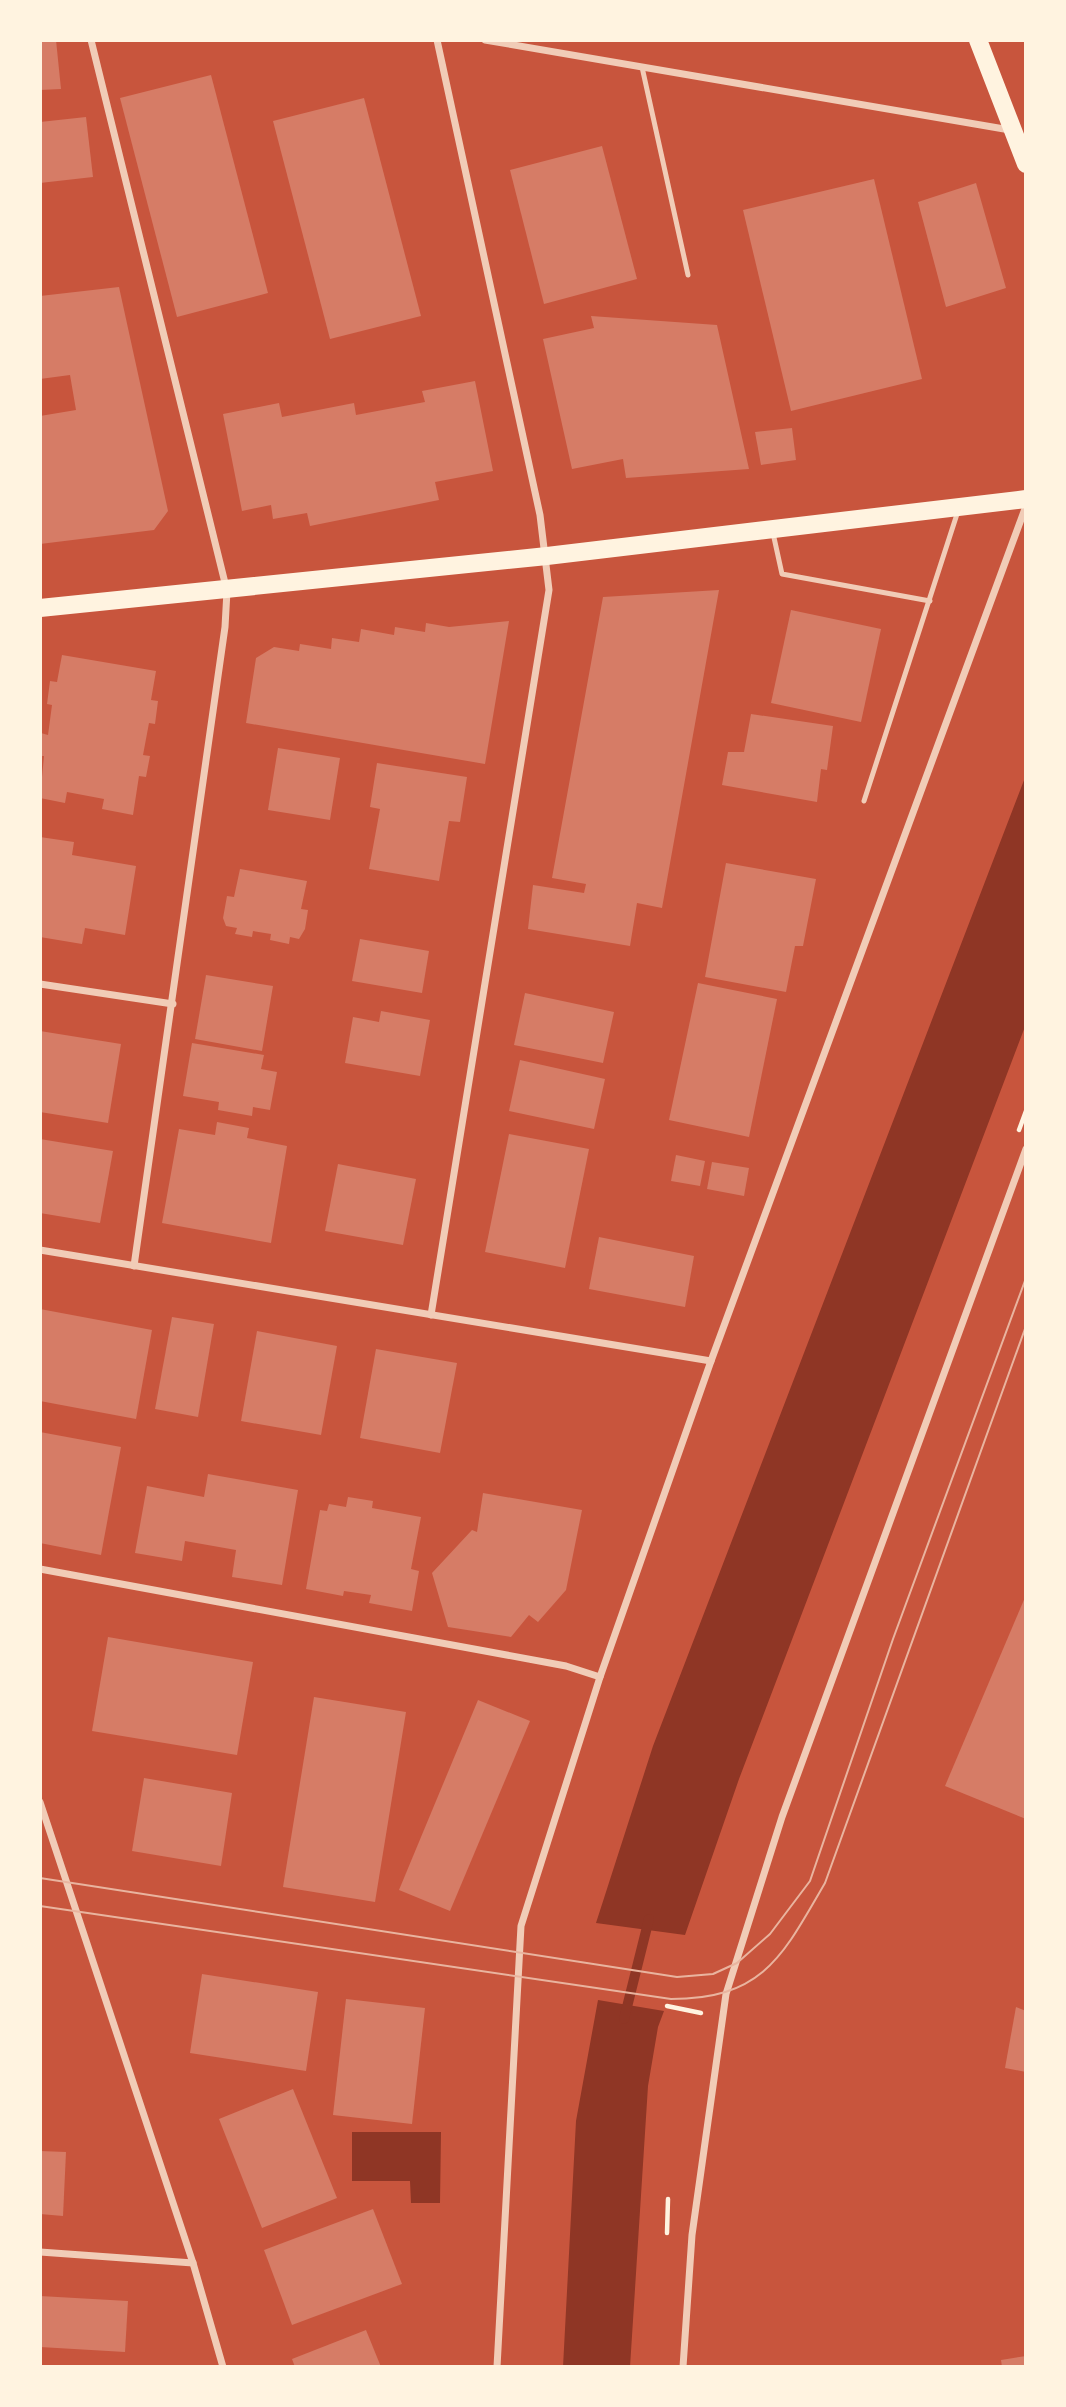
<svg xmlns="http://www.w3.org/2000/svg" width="1066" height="2407" font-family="'DejaVu Sans',sans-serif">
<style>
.water{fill:#8f3625}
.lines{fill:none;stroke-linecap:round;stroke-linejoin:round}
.stream{stroke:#8f3625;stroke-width:10}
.building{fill:#d67c66}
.path{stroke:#fff3e0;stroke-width:4.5}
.service{stroke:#f1ccb7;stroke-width:5}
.minor{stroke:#f1ccb7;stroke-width:7}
.primary{stroke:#fff3e0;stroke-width:18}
.tram{stroke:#e9b49f;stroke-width:2}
</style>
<rect width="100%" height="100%" fill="#c8553d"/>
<g class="water">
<polygon points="1026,775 1026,1024 739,1779 685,1935 596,1923 653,1746"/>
<polygon points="598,2000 664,2011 658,2027 648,2086 630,2367 563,2367 576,2121"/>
<polygon points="352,2132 441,2132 440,2203 411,2203 410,2181 352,2181"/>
</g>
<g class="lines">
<polyline class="stream" points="624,2019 649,1919"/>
</g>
<g class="building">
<polygon points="40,40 56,40 61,89 40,90"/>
<polygon points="211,75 268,293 177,317 120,98"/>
<polygon points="364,98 421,316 330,339 273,121"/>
<polygon points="86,117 93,177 40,183 40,122"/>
<polygon points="602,146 637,279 544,304 510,170"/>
<polygon points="874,179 922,379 791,411 743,210"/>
<polygon points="976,183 1006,288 946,307 918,202"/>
<polygon points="119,287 168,511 154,530 40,544 40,416 76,410 70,375 40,379 40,296"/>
<polygon points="591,316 717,325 749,469 626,478 623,459 572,469 543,339 594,328"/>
<polygon points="475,381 493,471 435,482 439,500 310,526 307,513 273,519 271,505 242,511 223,414 279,403 282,417 354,403 356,415 425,402 422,391"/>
<polygon points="792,428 796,460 761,465 755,432"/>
<polygon points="719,590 662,908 637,903 630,946 528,929 533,885 584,893 586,884 552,878 603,597"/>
<polygon points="791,610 881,629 861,722 771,703"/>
<polygon points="509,621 485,764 246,723 256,658 274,647 299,651 300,644 331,649 332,638 359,642 361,629 394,635 395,627 425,632 426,623 449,627"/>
<polygon points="62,655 156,671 151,700 158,701 155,724 149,723 143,755 150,756 146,777 139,776 133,815 102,809 104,799 67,792 65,803 40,798 44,756 40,756 40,739 41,733 48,735 52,705 47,704 50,681 57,682"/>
<polygon points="751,714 833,726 827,770 821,769 817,802 722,785 728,752 744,752"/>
<polygon points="278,748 340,758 330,820 268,810"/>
<polygon points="377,763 467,777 460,822 449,821 439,881 369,869 380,809 370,807"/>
<polygon points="40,837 74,842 72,855 136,866 125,935 85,928 82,944 40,937"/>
<polygon points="726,863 816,879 803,946 795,946 786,992 705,977"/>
<polygon points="240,869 307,881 301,909 308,910 305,929 299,939 290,937 289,944 270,940 271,934 253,931 252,937 235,934 237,928 226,926 223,918 227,896 234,897"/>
<polygon points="360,939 429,951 422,993 352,981"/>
<polygon points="206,975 273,986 262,1051 195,1039"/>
<polygon points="698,983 777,999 749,1137 669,1120"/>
<polygon points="525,993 614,1012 603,1063 514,1045"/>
<polygon points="381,1011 430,1020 420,1076 345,1063 353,1017 379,1022"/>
<polygon points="40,1031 121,1044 108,1123 40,1112"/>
<polygon points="192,1043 264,1055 261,1069 277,1072 270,1110 253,1107 252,1116 218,1110 219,1102 183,1096"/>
<polygon points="520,1060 605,1079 594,1129 509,1111"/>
<polygon points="217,1122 249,1128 247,1138 287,1146 271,1243 162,1223 179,1129 215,1135"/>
<polygon points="509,1134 589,1149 565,1268 485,1252"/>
<polygon points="40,1139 113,1151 100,1223 40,1213"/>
<polygon points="676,1155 705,1161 700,1186 671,1181"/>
<polygon points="712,1162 749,1168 744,1196 707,1189"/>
<polygon points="338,1164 416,1179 403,1245 325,1231"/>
<polygon points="599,1237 694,1256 685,1307 589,1289"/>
<polygon points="40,1309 152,1330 136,1419 40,1401"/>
<polygon points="172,1317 214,1324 198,1417 155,1409"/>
<polygon points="257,1331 337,1346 321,1435 241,1421"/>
<polygon points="376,1349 457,1363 440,1453 360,1438"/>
<polygon points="40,1432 121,1447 101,1555 40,1543"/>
<polygon points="208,1474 298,1490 282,1585 232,1577 236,1550 185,1541 182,1561 135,1553 147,1486 204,1497"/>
<polygon points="483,1493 582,1510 566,1590 538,1622 529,1615 511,1637 448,1627 432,1573 472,1530 477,1532"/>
<polygon points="348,1497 373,1501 372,1508 421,1517 411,1569 419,1571 412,1611 369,1603 371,1595 344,1591 343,1596 306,1589 320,1510 327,1511 329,1504 346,1507"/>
<polygon points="1026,1595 1026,1819 945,1786"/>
<polygon points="108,1637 253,1662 237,1755 92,1731"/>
<polygon points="314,1697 406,1712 375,1902 283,1887"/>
<polygon points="478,1700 530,1721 450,1911 399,1890"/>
<polygon points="144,1778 232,1793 221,1866 132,1851"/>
<polygon points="202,1974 318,1992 306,2071 190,2053"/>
<polygon points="346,1999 425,2008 412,2124 333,2115"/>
<polygon points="1016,2007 1026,2011 1026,2072 1005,2068"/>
<polygon points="293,2089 337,2198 262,2228 219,2119"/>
<polygon points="40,2151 66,2152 63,2216 40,2214"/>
<polygon points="373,2209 402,2284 292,2325 264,2250"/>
<polygon points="40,2296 128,2301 125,2352 40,2347"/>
<polygon points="366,2330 381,2367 295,2367 292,2359"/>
<polygon points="1026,2356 1026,2367 1002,2367 1001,2360"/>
</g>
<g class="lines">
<g class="path">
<polyline points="1019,1130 1026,1111"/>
<polyline points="667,2006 701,2013"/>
<polyline points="667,2233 668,2199"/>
</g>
<g class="service">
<polyline points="642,67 688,275"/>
<polyline points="773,533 782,574 930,601"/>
<polyline points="864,801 958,511"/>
</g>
<g class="minor">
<polyline points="91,40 227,591 225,627 134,1266"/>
<polyline points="485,40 1010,130"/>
<polyline points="40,984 173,1004"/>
<polyline points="40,1250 711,1361"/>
<polyline points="431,1315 549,590 540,515 437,40"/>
<polyline points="40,1569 566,1666 600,1677"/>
<polyline points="40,1802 193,2263 223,2367"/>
<polyline points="40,2252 193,2263"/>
<polyline points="497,2367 521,1926 600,1677 711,1361 1026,506"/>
<polyline points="683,2367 692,2235 726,1994 782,1817 1026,1149"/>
</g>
<g class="primary">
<polyline points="978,40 1026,164"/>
<polyline points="40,608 547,556 1026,499"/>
</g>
<g class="tram">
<polyline points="40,1878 677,1977 713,1974 737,1963 770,1934 810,1881 893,1639 1026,1278"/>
<path d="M40,1906L671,1999C764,1999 783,1955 825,1883L1026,1326"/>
</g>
</g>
<rect width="1066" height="2407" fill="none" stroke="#fff3e0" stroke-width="84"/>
</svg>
